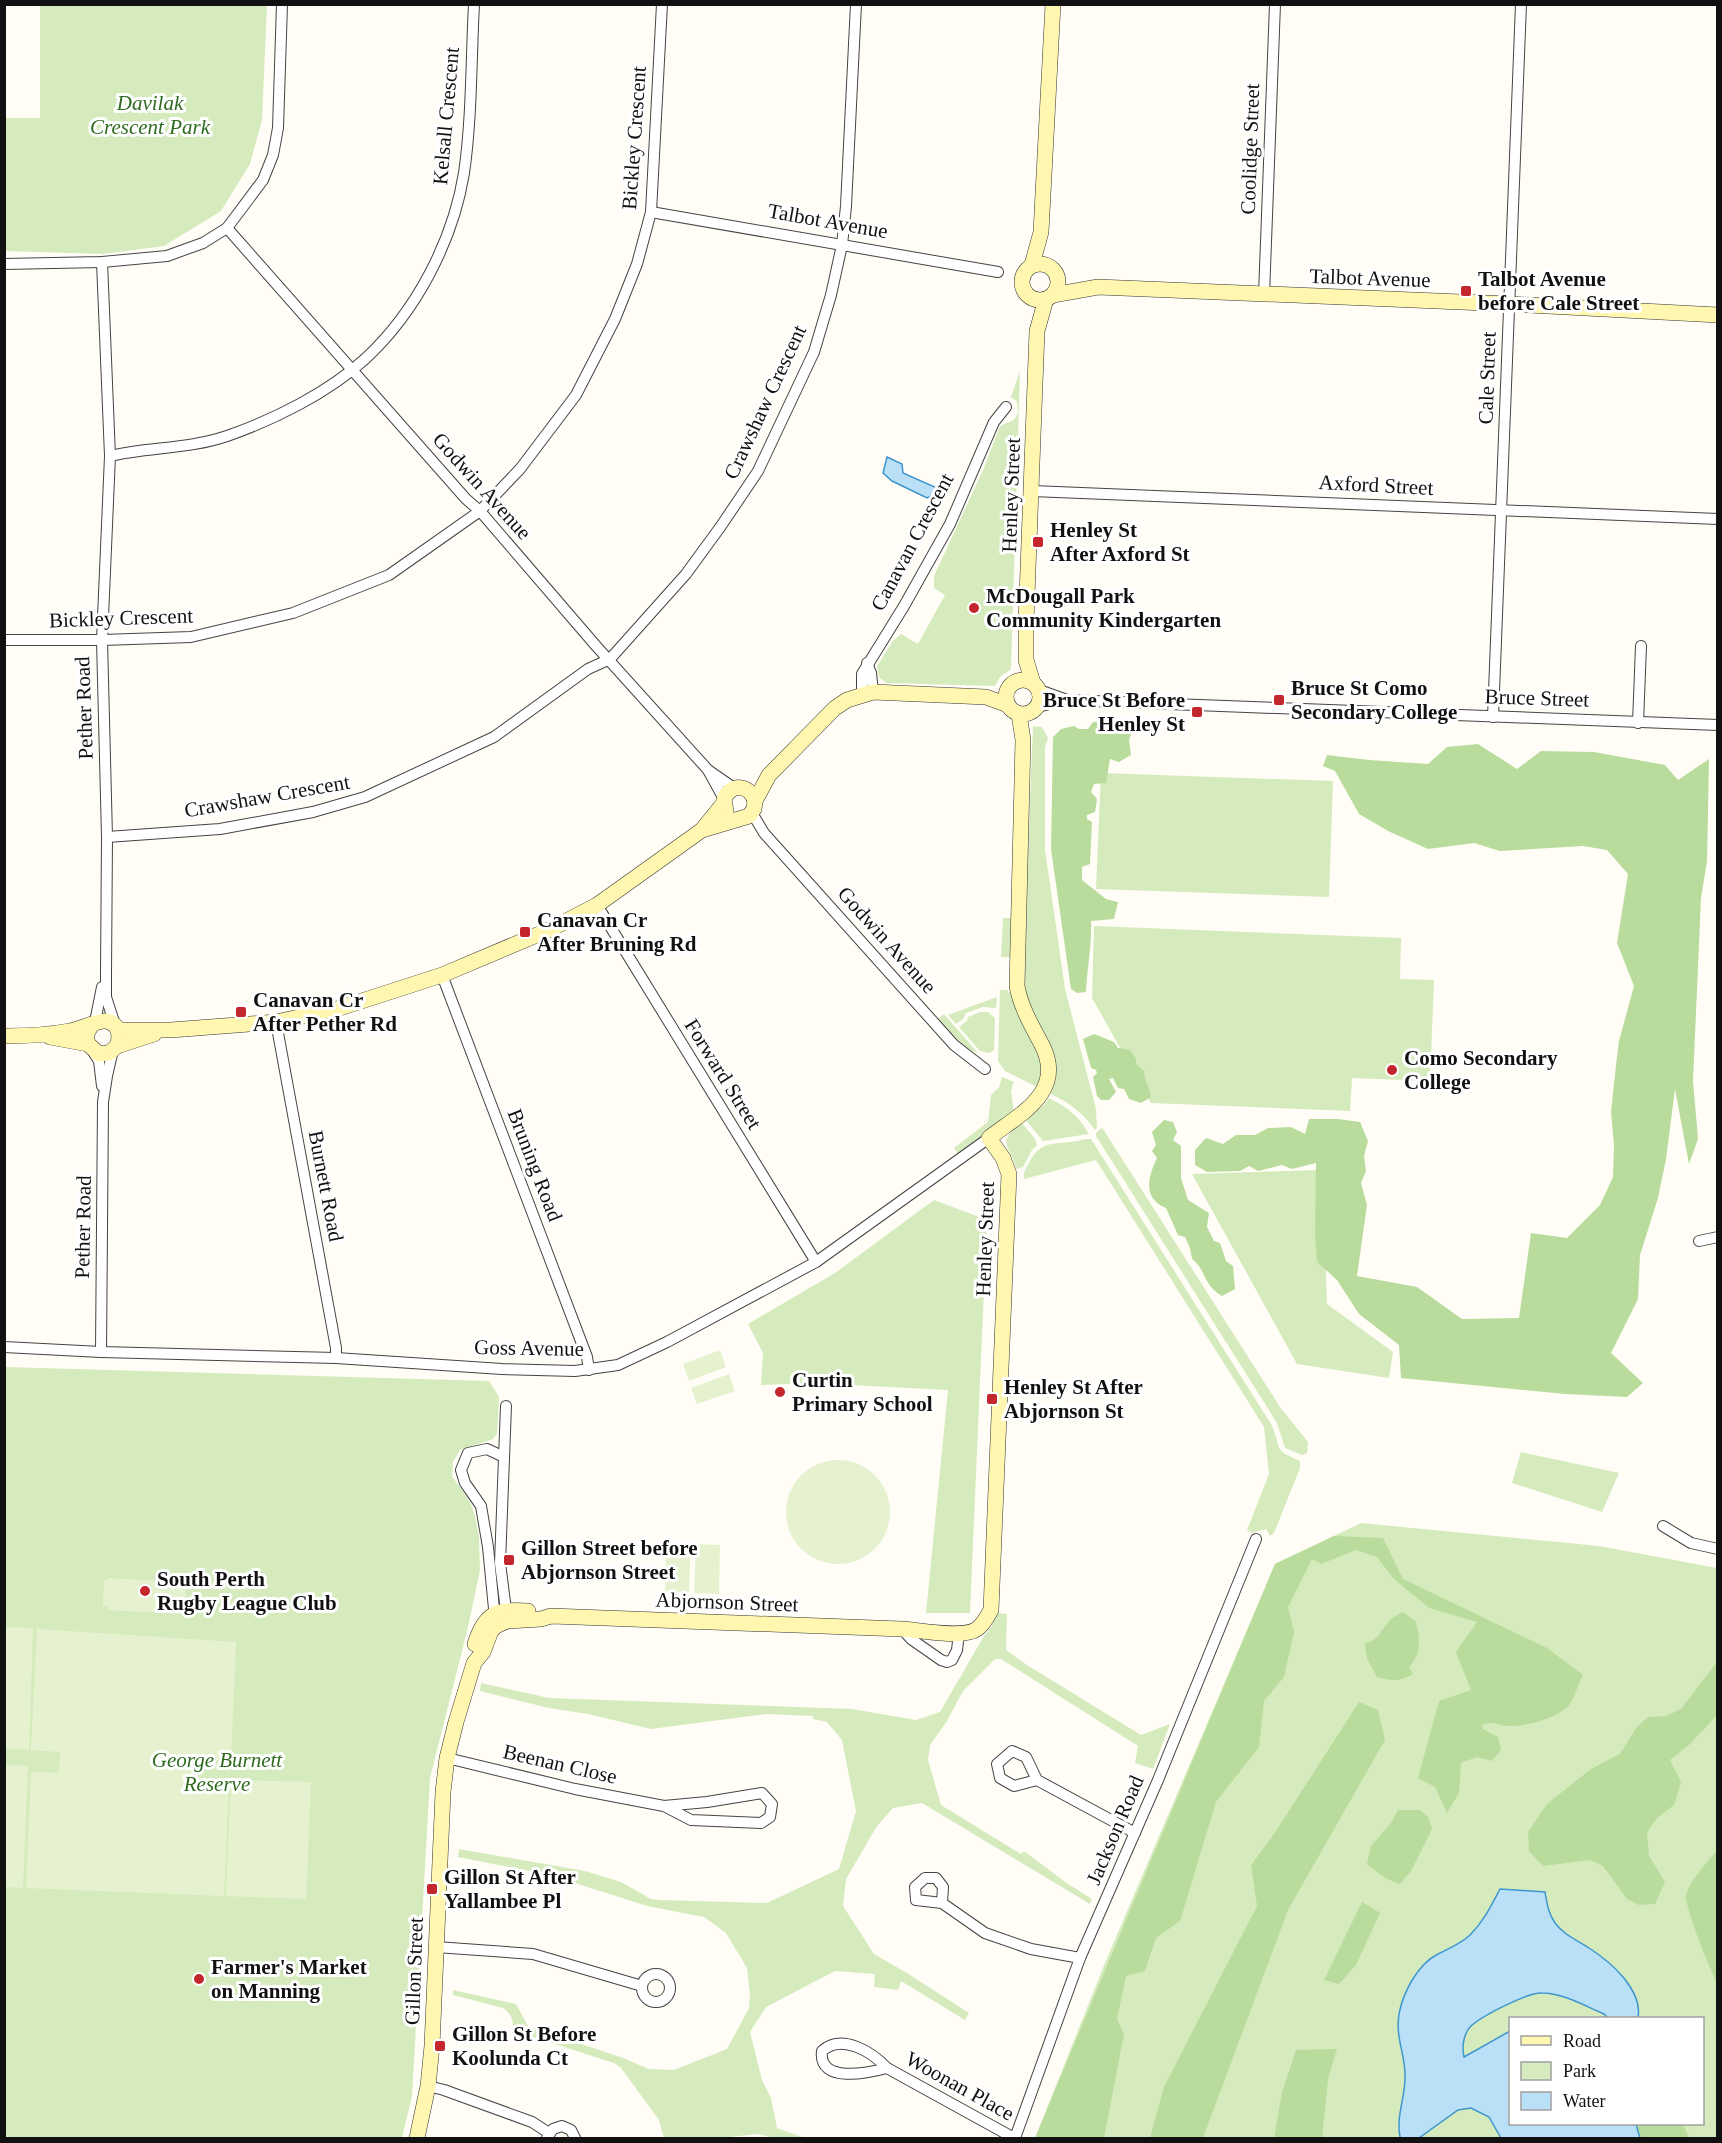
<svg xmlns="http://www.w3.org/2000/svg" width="1722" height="2143" font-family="'Times New Roman',serif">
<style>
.green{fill:#d5ebbd;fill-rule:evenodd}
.forest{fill:#b9dc9c}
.pitch{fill:#e6f2cf}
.water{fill:#b9e0f7;stroke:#3f96cf;stroke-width:1.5}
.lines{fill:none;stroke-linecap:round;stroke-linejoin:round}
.street-casing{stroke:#444;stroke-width:12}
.secondary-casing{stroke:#333;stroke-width:16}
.street{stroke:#fff;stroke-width:10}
.secondary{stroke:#fff6b0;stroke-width:15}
.poi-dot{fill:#c4262e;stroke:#fff;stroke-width:2}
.labels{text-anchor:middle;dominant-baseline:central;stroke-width:6;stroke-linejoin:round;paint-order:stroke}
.park-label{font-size:21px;font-style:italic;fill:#2f6b1f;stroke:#fff}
.street-label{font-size:21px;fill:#111;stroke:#fff}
.poi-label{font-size:21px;font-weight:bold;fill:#111;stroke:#fff;text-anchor:start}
</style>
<rect width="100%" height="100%" fill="#fffdf5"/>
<g class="green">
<polygon points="40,5 267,5 262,120 250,164 221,211 164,246 103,254 5,251 5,118 40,118"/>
<polygon points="1020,371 1011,669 1000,677 995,686 886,683 879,677 877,666 893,641 901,634 918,644 945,595 934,588 934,576 984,468 1000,426 1014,420 1018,413 1017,402 1011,397"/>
<path d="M1033,726L1042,727L1048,738L1045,747V850L1065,989L1096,1109L1097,1128L1095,1130C1083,1113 1070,1103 1051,1094C1064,1048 1039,1039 1027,1001C1024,992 1024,982 1023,973Z"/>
<polygon points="1101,773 1333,781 1329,897 1096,889"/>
<polygon points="1003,918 1011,918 1010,957 1001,957"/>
<polygon points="1094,926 1401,938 1400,979 1434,980 1430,1081 1352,1078 1350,1111 1151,1103 1092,998"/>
<path d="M1000,990H1007L1012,995C1020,1013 1039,1044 1041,1062C1042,1071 1039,1079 1037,1087L1005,1071L998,1061Z"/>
<polygon points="997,997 996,1008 983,1007 966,1013 963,1019 956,1024 948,1015"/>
<polygon points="980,1012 988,1012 995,1018 994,1050 990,1053 980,1051 959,1027 967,1021 968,1017"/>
<path d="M944,1014L978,1053C961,1047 949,1034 937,1020Z"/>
<polygon points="1002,1077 1014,1082 1011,1091 1014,1111 959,1155 954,1148 988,1122 991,1095 999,1087"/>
<path d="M1049,1098C1067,1107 1079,1116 1089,1134L1043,1141L1025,1119L1044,1105Z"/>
<path d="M1022,1123L1035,1139L1037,1145L1032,1150L1023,1167L1016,1169C1011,1145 994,1143 1022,1123Z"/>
<polygon points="1101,1128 1103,1129 1280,1407 1308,1442 1307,1453 1302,1455 1285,1448 1277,1423 1096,1136 1096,1133"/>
<path d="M1085,1139H1091L1271,1424C1283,1449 1270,1448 1300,1461V1468L1274,1533L1270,1536L1266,1529L1252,1533L1247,1530L1269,1474L1264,1427L1096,1160L1024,1179C1023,1172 1026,1168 1030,1161C1043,1136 1062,1147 1085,1139Z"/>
<polygon points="1322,1170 1327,1304 1393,1352 1389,1378 1297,1364 1192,1174"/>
<polygon points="934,1200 987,1220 970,1613 926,1613 948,1390 811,1383 761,1385 763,1353 748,1324 835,1273"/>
<polygon points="5,1367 489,1381 499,1397 497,1434 493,1439 460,1450 453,1462 452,1476 470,1502 475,1516 479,1537 480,1570 468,1627 430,1778 412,2096 402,2138 5,2138"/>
<polygon points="1521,1452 1619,1473 1602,1512 1512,1483"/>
<path d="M1361,1523L1599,1546L1717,1568V2138H1035L1105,1963L1275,1564ZM1510,2018H1702V2124H1510Z"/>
<path d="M997,1613L1007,1614L1006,1650L1027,1665L1141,1735L1170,1724L1153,1769L1135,1763L1138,1746L1001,1659H995L963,1691L947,1721L930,1745L928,1760L941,1805L1021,1854L1024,1851L1068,1884L1092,1899L1090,1904L922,1803L893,1808L877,1826L846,1879L843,1906L874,1954L907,1973L969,2013L965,2020L901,1981L898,1990L874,1987L875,1974L835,1971L766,2007L750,2032L762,2080L771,2098L777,2128L805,2138H773L758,2134L720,2138H664L659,2120L621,2068L614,2063L514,2031C513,2020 512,2014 503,2008L453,1995V1990L516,2004L528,2026L623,2058L649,2069L674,2070L727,2049L749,2008L750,1995L747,1968L726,1933L704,1917L647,1906L550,1875L458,1857L459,1849L585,1871L621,1882L651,1899L661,1900L767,1903L839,1869L856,1811L842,1740L827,1722L813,1719V1716L766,1714L651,1729L588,1714L549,1708L480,1691L481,1683L549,1698L852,1709L916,1720L940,1712L984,1636L992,1626Z"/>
</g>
<g class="forest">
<path d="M1093,722L1103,723L1110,727L1120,724L1127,726L1131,735L1129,740L1131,755L1119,762L1110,759L1106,783L1094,784L1091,792L1097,799L1095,812L1087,815V819L1092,822L1090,864L1082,867V880L1106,899L1118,902L1114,919L1091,921C1092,945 1087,968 1086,992L1077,993L1071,989L1051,849L1053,737L1061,729L1074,726L1079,729H1088Z"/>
<polygon points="1478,744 1517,769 1541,751 1594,752 1665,765 1678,780 1709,759 1707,861 1701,898 1693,1081 1698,1139 1689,1164 1675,1089 1666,1159 1658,1198 1640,1255 1638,1299 1611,1353 1643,1383 1627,1397 1565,1394 1401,1378 1399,1345 1359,1314 1337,1280 1317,1262 1315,1236 1316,1163 1292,1169 1282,1165 1258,1171 1249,1166 1240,1171 1207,1172 1195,1165 1195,1150 1206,1138 1223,1144 1236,1135 1255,1135 1268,1128 1291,1127 1305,1134 1309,1119 1338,1119 1360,1122 1368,1141 1364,1156 1366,1171 1361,1183 1367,1205 1357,1276 1417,1287 1462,1319 1519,1318 1531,1233 1567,1238 1600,1205 1613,1177 1614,1145 1611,1112 1616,1065 1619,1041 1634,986 1617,943 1628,874 1607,850 1583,846 1500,851 1474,843 1428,849 1388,831 1359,814 1335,771 1323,766 1327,755 1369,760 1428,764 1447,747"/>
<path d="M1094,1034L1114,1042L1118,1048L1130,1050L1136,1059V1064L1144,1071C1144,1081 1150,1087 1151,1097L1141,1103L1129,1099L1124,1089L1118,1088L1113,1078L1109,1079L1116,1092L1109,1100H1101L1097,1096L1093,1077L1097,1073L1096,1070L1091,1068L1083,1039Z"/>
<path d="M1164,1120L1173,1122L1177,1132L1173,1140L1181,1146V1178L1188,1200L1209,1213L1207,1227L1214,1241L1220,1243L1226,1261L1233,1266L1235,1289L1222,1296C1202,1284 1206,1269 1192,1259L1190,1248L1185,1237L1178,1235L1166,1208C1142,1198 1148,1177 1157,1158L1152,1151L1156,1145L1152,1132Z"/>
<path d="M1334,1536L1383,1538L1403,1579L1547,1648L1583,1675C1578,1684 1575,1697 1569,1705C1558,1718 1525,1727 1508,1726C1495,1726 1499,1720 1482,1725L1483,1729L1498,1737L1501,1750L1492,1761L1477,1757L1461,1763L1459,1793L1447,1813L1435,1787L1418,1778L1439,1701L1471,1690L1456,1652L1477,1622L1429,1608L1394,1579L1377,1557L1356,1550L1321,1564L1312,1559L1288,1607L1294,1632L1284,1677L1264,1701L1259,1747L1216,1802L1180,1921L1156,1938L1145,1971L1126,1976L1117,2019L1124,2034L1104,2138H1035L1275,1564Z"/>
<path d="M1403,1612L1416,1622C1420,1640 1422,1653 1409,1667L1413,1674C1400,1682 1391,1681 1377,1677L1367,1658L1365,1644C1381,1638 1380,1631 1390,1620C1393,1617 1399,1614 1403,1612Z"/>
<polygon points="1717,1662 1717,1715 1690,1744 1670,1760 1681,1782 1674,1805 1657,1818 1647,1832 1649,1856 1665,1882 1655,1904 1639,1905 1627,1899 1603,1866 1590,1860 1543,1866 1529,1851 1528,1832 1547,1804 1591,1769 1620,1754 1636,1728 1648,1717 1666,1716 1681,1709"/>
<polygon points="1359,1702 1378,1710 1385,1740 1288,1910 1203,2138 1150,2138 1164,2087 1257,1906 1251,1865 1274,1834"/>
<polygon points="1398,1810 1420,1810 1428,1817 1432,1829 1411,1871 1400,1884 1385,1878 1367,1864 1371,1846 1391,1823"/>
<path d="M1717,1850V1982C1710,1970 1686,1909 1686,1897C1687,1883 1709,1861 1717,1850Z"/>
<polygon points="1362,1902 1380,1913 1356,1965 1339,1984 1324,1980"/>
<polygon points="1337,2049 1328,2079 1322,2138 1274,2138 1282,2092 1296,2050"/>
<polygon points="1636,2124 1683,2124 1689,2138 1640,2138"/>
</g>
<g class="pitch">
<polygon points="720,1350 726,1367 689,1381 683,1364"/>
<polygon points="729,1374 735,1391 697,1404 691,1388"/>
<circle cx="838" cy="1512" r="52"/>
<polygon points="666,1543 691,1544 689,1592 665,1592"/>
<polygon points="696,1544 720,1545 719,1594 694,1593"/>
<polygon points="107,1578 185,1582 186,1610 183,1610 182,1614 109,1610 109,1606 103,1606 104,1580 107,1580"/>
<polygon points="5,1627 33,1628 29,1750 5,1749"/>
<polygon points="37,1629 236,1642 231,1760 199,1759 199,1779 229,1780 224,1896 26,1888 31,1772 59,1773 60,1752 31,1750"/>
<polygon points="5,1765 28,1766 23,1888 5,1887"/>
<polygon points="231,1780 311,1782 306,1899 226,1896"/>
</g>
<g class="water">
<polygon points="887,457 902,464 903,473 937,488 939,492 927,498 892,481 883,473"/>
<path d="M1500,1889L1545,1892C1547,1903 1548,1913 1555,1923C1564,1935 1577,1940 1589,1948C1611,1962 1643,1990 1638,2018H1608L1604,2014C1585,2006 1563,1993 1542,1993C1528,1992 1482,2016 1471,2026C1463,2034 1462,2047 1464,2057L1510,2031V2124H1636L1640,2138H1501L1489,2117L1471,2108L1458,2110L1419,2138H1401L1400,2137C1396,2116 1405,2098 1405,2078C1406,2055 1395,2039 1399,2014C1403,1992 1418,1964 1438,1954C1449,1948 1461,1944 1470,1935C1484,1921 1491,1906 1500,1889Z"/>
</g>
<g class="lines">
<g class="street-casing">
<g id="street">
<polyline points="651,212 998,272"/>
<polyline points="227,228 466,499 480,511 597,647 708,770 724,799"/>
<polyline points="102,262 110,456 102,640 107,837 106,973 106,997 115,1025"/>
<polyline points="4,264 102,262 167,256 203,243 227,228 263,180 273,155 278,128 282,4"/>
<polyline points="1264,295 1275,4"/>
<path d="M110,456C148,447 189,449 227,436C273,420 328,393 365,359C416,312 453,241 464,173C472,118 471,60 474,4"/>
<polyline points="1032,491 1718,519"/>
<polyline points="4,640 102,640 191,637 293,613 389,575 480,511 520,469 576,395 615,319 637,264 651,212 662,4"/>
<polyline points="867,663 871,673 873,692"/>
<polyline points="1039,690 1067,700"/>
<polyline points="862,694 862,674 904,606 950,524 994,422 1006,407"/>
<polyline points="1037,707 1067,700 1718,725"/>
<polyline points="1493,717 1521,4"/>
<polyline points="1638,723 1641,646"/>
<polyline points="708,770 734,788"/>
<polyline points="752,813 764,833 954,1045 985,1069"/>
<polyline points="107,837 220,829 313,812 365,797 494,737 588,669 610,659 686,574 721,526 758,471 814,352 831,295 842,245 846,206 856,4"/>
<polyline points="597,905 816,1262"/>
<polyline points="442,975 587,1357 589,1370"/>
<polyline points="95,1022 102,987"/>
<polyline points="276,1022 336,1348 336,1358"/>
<polyline points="92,1050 99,1061 102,1086"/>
<polyline points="1699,1241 1718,1237"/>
<polyline points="4,1347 101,1352 336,1358 502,1369 575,1371 618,1365 667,1342 816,1262 989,1138"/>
<polyline points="101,1352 103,1102 107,1076 113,1050"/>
<polyline points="506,1406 500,1563 507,1618"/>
<polyline points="1663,1526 1691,1543 1718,1549"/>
<polyline points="495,1619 488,1547 481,1506 465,1483 461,1470 468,1453 487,1449 504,1457"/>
<polyline points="902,1629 911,1639 941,1660 947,1662 952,1660 957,1650 959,1633"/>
<polyline points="447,1758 575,1789 664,1806 691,1820 761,1823 770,1817 772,1804 762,1793 707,1802 664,1806"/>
<polyline points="1037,1780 1014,1786 1000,1778 997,1764 1012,1751 1026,1757 1037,1780 1135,1833"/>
<polyline points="942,1903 943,1887 936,1878 925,1878 915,1887 916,1900 942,1903 985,1933 1031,1949 1080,1958"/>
<polyline points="436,1947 533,1954 642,1986"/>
<circle cx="656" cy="1988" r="14"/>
<path d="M887,2068C868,2073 818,2084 822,2051C842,2033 872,2052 887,2068L1014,2138"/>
<polyline points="428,2086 444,2090 532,2122 549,2133"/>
<polyline points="547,2138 553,2129 562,2126 571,2130 575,2138"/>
<polyline points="1015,2138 1080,1958 1158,1780 1256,1539"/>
</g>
</g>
<g class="secondary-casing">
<g id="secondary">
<circle cx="1040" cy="282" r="18"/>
<polyline points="1032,265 1041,232 1053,4"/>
<polyline points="1053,295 1098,287 1509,304 1718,315"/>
<circle cx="1023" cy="697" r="17"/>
<polyline points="1033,683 1026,660 1026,622 1037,331 1046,299"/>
<path d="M726,812L724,799C731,783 749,784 755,801"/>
<polyline points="702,830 749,816 754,809 755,801 769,775 835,708 847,700 873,692 986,697 1008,705"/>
<polyline points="91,1026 86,1035 88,1044 99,1054 109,1053 117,1046 154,1034"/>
<polyline points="118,1030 171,1030 276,1022 340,1008 442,975 551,929 597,905 702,830 723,804"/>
<path d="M4,1036C27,1036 48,1035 70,1031C79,1029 100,1020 106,1021C119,1023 121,1036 117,1046"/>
<polyline points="50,1037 88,1044"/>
<path d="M475,1644C485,1612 497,1609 528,1611"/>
<path d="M417,2138L428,2086L432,2046L443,1792L447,1758L456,1722L474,1663L483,1652L491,1631L496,1626L507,1621L541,1619L551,1616L902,1629C919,1630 963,1639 977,1629C983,1625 987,1617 991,1610L1009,1174L1003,1158L989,1138C1020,1114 1066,1092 1042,1045C1032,1026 1021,1008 1017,986L1023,740L1019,714"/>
</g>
</g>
<use href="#street" class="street"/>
<use href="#secondary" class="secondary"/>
</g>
<g class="poi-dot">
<rect x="1460" y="285" width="12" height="12" rx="3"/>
<rect x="1032" y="536" width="12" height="12" rx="3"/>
<circle cx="974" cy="608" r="6"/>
<rect x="1273" y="694" width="12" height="12" rx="3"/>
<rect x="1191" y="706" width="12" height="12" rx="3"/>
<rect x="519" y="926" width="12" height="12" rx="3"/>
<rect x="235" y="1006" width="12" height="12" rx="3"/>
<circle cx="1392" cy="1070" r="6"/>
<circle cx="780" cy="1392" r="6"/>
<rect x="986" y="1393" width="12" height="12" rx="3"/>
<rect x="503" y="1554" width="12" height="12" rx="3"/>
<circle cx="145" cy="1591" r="6"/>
<rect x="426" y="1883" width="12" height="12" rx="3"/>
<circle cx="199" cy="1979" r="6"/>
<rect x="434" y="2040" width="12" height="12" rx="3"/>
</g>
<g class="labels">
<g class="park-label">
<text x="150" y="103">Davilak<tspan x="150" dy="24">Crescent Park</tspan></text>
<text x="217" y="1760">George Burnett<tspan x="217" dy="24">Reserve</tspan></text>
</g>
<g class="street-label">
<text transform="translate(446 116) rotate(-85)">Kelsall Crescent</text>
<text transform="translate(634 138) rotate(-86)">Bickley Crescent</text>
<text transform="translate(1250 149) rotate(-88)">Coolidge Street</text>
<text transform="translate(828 221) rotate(10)">Talbot Avenue</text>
<text transform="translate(1370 278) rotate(2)">Talbot Avenue</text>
<text transform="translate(1487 378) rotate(-88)">Cale Street</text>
<text transform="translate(765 402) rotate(-65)">Crawshaw Crescent</text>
<text transform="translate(1376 485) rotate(3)">Axford Street</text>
<text transform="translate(482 486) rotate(48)">Godwin Avenue</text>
<text transform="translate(1011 495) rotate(-88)">Henley Street</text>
<text transform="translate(912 542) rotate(-62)">Canavan Crescent</text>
<text transform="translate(121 618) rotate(-2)">Bickley Crescent</text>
<text transform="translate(1537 698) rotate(2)">Bruce Street</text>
<text transform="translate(84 708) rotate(-92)">Pether Road</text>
<text transform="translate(267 796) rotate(-10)">Crawshaw Crescent</text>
<text transform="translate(887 940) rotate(48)">Godwin Avenue</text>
<text transform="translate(723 1074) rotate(58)">Forward Street</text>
<text transform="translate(535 1165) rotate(69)">Bruning Road</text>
<text transform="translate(326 1186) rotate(79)">Burnett Road</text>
<text transform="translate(83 1227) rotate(-89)">Pether Road</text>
<text transform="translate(985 1239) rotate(-88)">Henley Street</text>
<text transform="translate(529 1348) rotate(1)">Goss Avenue</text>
<text transform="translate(727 1602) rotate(2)">Abjornson Street</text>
<text transform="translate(560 1764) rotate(13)">Beenan Close</text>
<text transform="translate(1115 1830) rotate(-67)">Jackson Road</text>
<text transform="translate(414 1971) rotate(-88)">Gillon Street</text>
<text transform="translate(960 2086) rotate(29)">Woonan Place</text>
</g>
<g class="poi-label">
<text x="1478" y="279">Talbot Avenue<tspan x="1478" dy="24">before Cale Street</tspan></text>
<text x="1050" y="530">Henley St<tspan x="1050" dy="24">After Axford St</tspan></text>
<text x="986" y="596">McDougall Park<tspan x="986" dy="24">Community Kindergarten</tspan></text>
<text x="1291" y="688">Bruce St Como<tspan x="1291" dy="24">Secondary College</tspan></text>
<text x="1185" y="700" text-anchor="end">Bruce St Before<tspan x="1185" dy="24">Henley St</tspan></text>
<text x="537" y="920">Canavan Cr<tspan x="537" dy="24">After Bruning Rd</tspan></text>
<text x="253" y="1000">Canavan Cr<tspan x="253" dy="24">After Pether Rd</tspan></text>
<text x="1404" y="1058">Como Secondary<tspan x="1404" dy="24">College</tspan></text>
<text x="792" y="1380">Curtin<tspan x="792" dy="24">Primary School</tspan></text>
<text x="1004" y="1387">Henley St After<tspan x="1004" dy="24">Abjornson St</tspan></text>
<text x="521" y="1548">Gillon Street before<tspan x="521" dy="24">Abjornson Street</tspan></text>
<text x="157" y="1579">South Perth<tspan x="157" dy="24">Rugby League Club</tspan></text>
<text x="444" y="1877">Gillon St After<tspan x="444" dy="24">Yallambee Pl</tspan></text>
<text x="211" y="1967">Farmer's Market<tspan x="211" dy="24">on Manning</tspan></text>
<text x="452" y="2034">Gillon St Before<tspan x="452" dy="24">Koolunda Ct</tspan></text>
</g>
</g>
<rect width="1722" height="2143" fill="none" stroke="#111111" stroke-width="12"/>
<rect x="1509" y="2017" width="195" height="108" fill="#ffffff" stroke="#a0a0a0" stroke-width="1.5"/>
<rect x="1521" y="2036" width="30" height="9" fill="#fff6b0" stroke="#a0a0a0" stroke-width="1.5"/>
<text x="1563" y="2047" font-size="18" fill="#111111">Road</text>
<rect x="1521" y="2062" width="30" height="18" fill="#d5ebbd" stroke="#a0a0a0" stroke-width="1.5"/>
<text x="1563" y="2077" font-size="18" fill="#111111">Park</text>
<rect x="1521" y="2092" width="30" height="18" fill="#b9e0f7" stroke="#a0a0a0" stroke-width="1.5"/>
<text x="1563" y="2107" font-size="18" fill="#111111">Water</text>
</svg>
